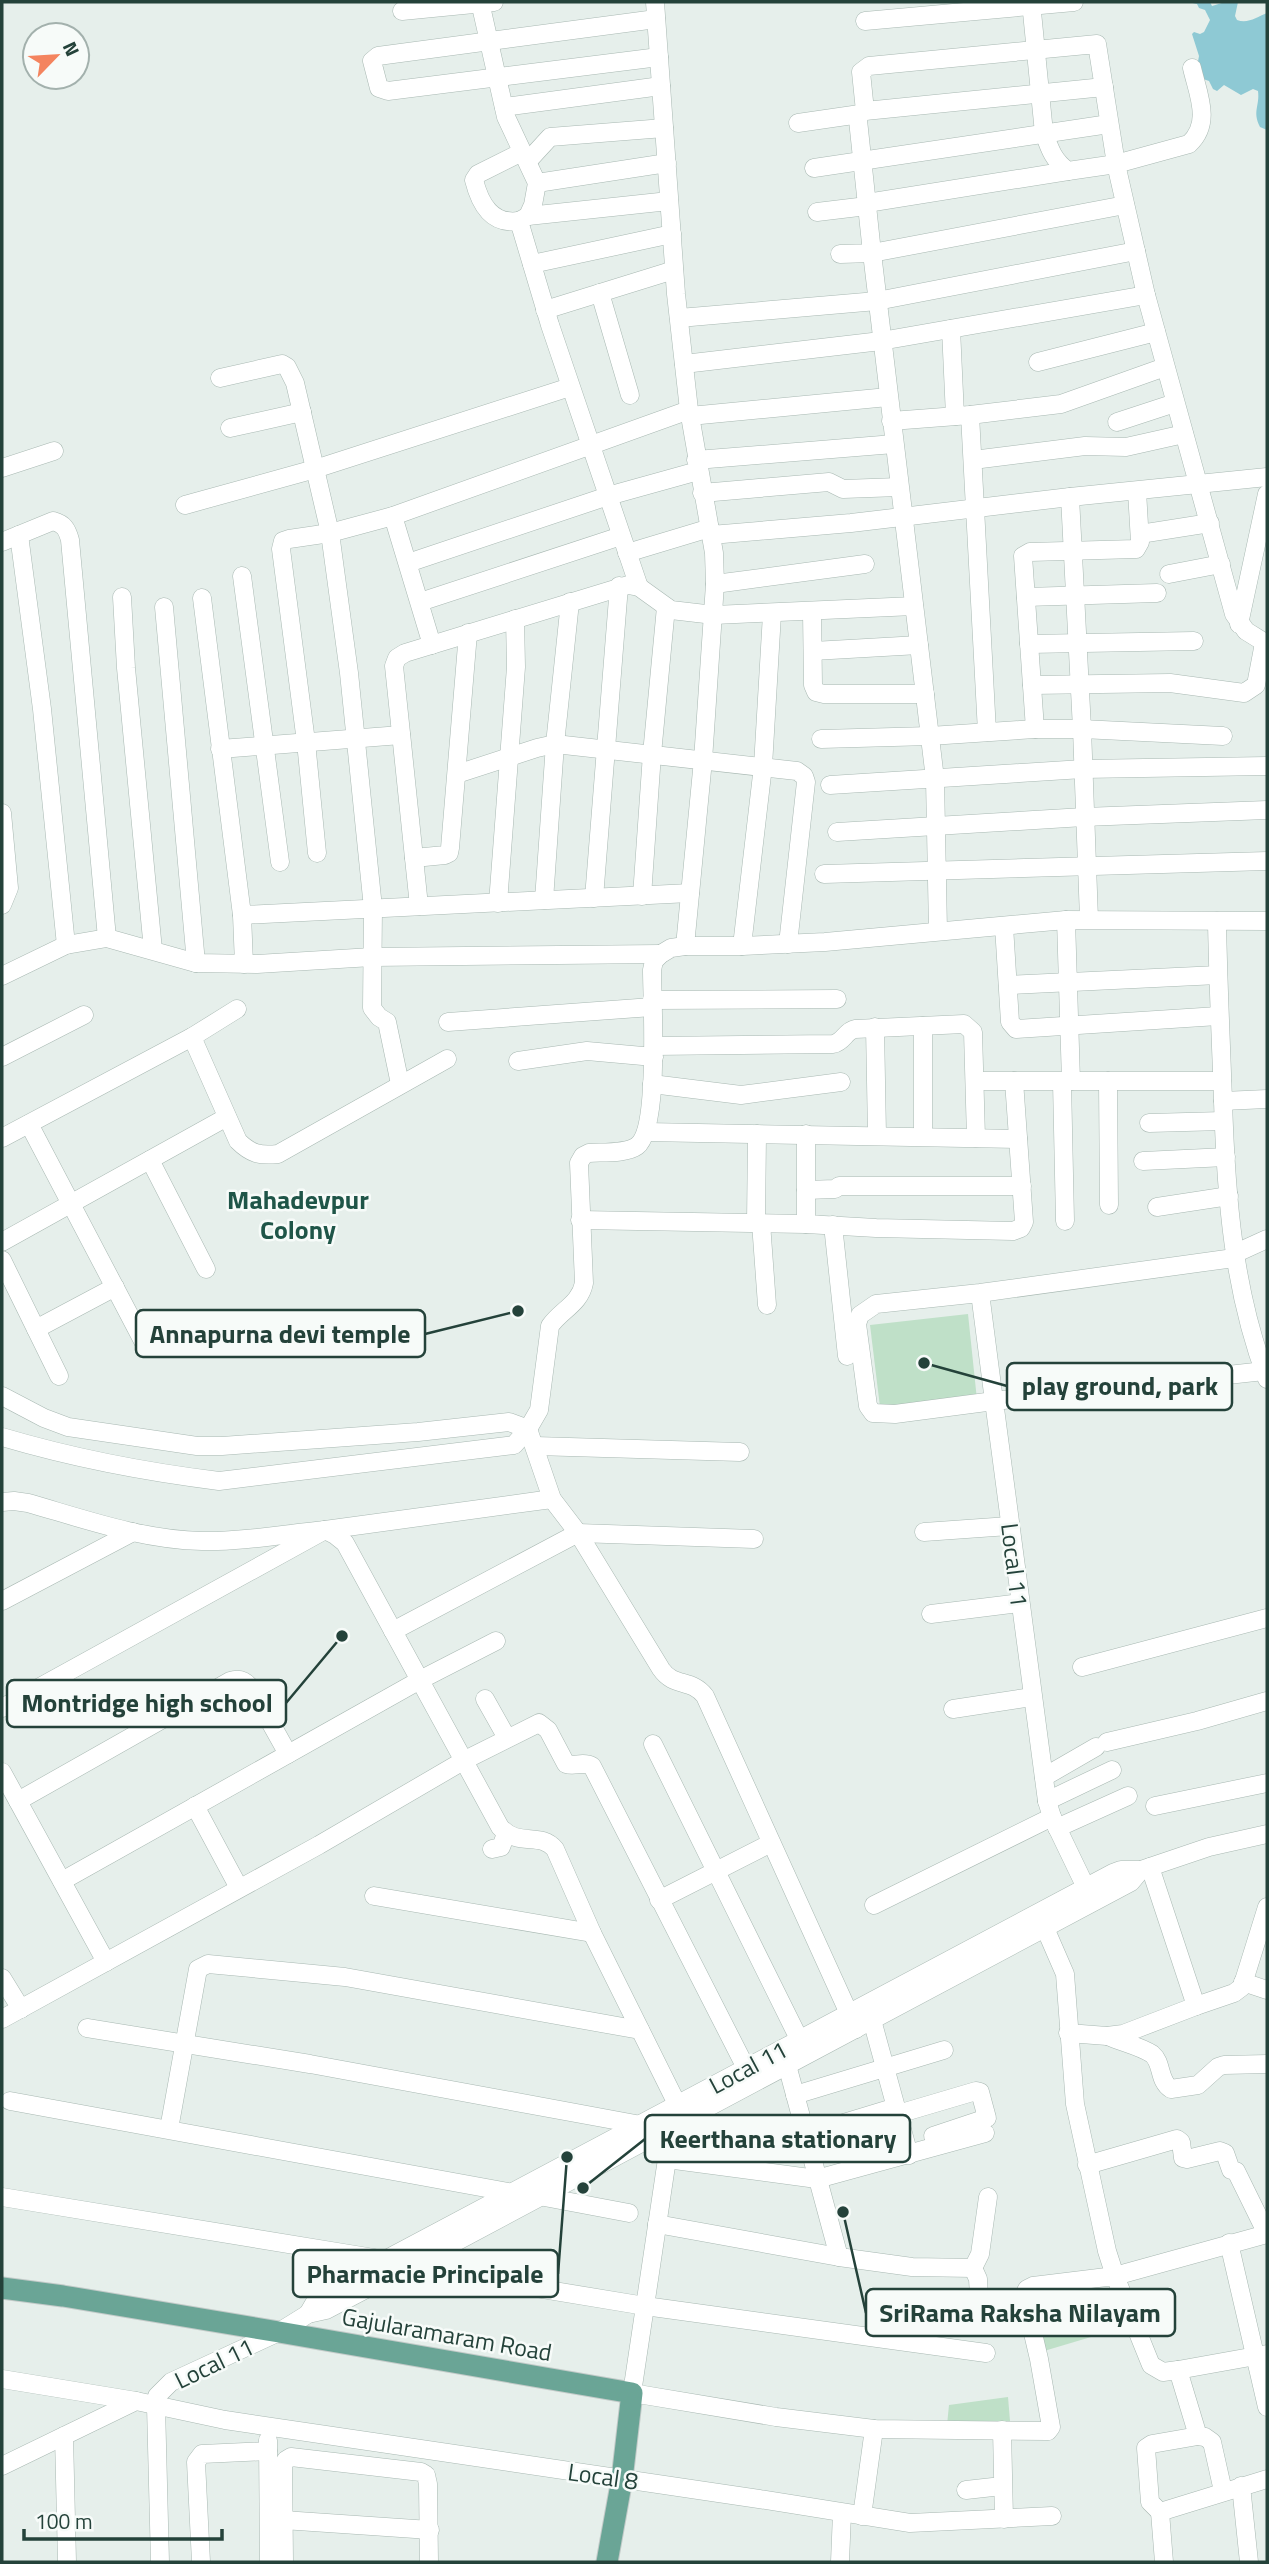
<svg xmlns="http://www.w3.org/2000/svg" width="1269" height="2564" font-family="'Titillium Web',sans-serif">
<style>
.green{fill:#bfe0c8}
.water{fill:#8ec9d4}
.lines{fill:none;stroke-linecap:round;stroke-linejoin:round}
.minor-casing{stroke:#a8b8b2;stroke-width:19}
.major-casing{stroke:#c2cac8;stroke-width:23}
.minor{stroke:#fff;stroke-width:18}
.major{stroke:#6aa596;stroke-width:21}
.labels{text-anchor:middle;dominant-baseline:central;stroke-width:5;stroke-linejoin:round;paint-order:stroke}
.street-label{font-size:24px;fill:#24423a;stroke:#f7fbf9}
.neighbourhood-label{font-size:26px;font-weight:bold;fill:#1f5548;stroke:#f7fbf9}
.leader{fill:none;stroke:#24423a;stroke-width:2.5}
.callout-dot{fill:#24423a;stroke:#f7fbf9;stroke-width:2.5}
.callout{fill:#f7fbf9;stroke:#24423a;stroke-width:2.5}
.callout-label{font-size:26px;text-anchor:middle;font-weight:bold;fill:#24423a}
</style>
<rect width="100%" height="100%" fill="#e6efeb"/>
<g class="green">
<polygon points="968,1314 977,1400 881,1415 870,1325"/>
<polygon points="1079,2292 1091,2337 1044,2351 1034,2300"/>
<polygon points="1008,2397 1010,2421 947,2425 949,2405"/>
</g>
<path class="water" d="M1188,2H1210L1212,6L1225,2H1238L1235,16L1237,20C1248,24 1257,17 1267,13V130L1260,127C1252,111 1260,106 1258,91L1253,89L1241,95L1224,85L1217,91L1213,89L1209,81L1203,79L1197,67L1199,56L1192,34L1194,32L1200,34L1204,32L1210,20L1205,10L1199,8L1197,4Z"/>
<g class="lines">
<g class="minor-casing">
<g id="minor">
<polyline points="480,2 506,117 537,183 533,205 528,216 519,221 550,325 639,587"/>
<polyline points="655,2 676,294 689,410 714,553 715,584 703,760 685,946"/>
<path d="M1031,2L1044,133C1050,150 1054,161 1068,171L1116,164L1189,144C1212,123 1198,94 1192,68"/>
<polyline points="402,11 494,2"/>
<polyline points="656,19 378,56 372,61 379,88 388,91 659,57"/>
<polyline points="865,21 1074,2"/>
<polyline points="504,107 661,86"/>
<polyline points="865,111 861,72 869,66 1097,44 1116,164 1146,295 1234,614 1246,631 1267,644"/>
<polyline points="798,123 860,114"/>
<polyline points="528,161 550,137 664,128"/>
<polyline points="814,168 1109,124"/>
<polyline points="537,183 667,163"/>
<polyline points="867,203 1068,171"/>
<polyline points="817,212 867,206"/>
<polyline points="528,216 669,201"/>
<path d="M519,221C492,225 480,204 474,180L478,174L522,152"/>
<polyline points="840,254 872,253 858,120 860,114 865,111 1104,87"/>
<polyline points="532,264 672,234"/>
<polyline points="600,293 630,395"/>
<polyline points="545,310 674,270"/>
<polyline points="679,318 877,301 1136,251"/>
<polyline points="951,329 955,416"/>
<polyline points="1038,362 1156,332"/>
<polyline points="684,364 881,341 1146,295"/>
<polyline points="220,378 282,364 287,367 295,383 330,533 289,539 283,541 281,549 306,742 317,853"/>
<polyline points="970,415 987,732"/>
<polyline points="690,416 888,397"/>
<polyline points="891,421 970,415 1061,404 1165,367"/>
<polyline points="1117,422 1175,403"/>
<polyline points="230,428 302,412"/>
<polyline points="696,460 894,444"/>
<polyline points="973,460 1085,446 1126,447 1184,434"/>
<polyline points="2,468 54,451"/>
<polyline points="702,493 829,482 843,489 899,487"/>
<polyline points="1070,497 1082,729 1089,919"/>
<polyline points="185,505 315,469 570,387"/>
<polyline points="393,516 432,645"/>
<polyline points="1140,534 1210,523"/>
<polyline points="19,535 42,709 66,945"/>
<polyline points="711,535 851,523 1070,497 1267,477"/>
<path d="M2,542L53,521C64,524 67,529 70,540L107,938"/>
<polyline points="627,553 710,528"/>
<polyline points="408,563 608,496 698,471"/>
<polyline points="1169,574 1221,564"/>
<polyline points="242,576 280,862"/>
<polyline points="715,584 865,564"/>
<polyline points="122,597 126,668 153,950"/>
<polyline points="1026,597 1157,593"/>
<polyline points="202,598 242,915 690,893"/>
<polyline points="420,602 621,536"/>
<polyline points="164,607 196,963"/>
<polyline points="812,612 813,685 816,692 824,694 925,694"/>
<polyline points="1239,624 1267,494"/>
<polyline points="1029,644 1194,641"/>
<polyline points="813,651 919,645"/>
<polyline points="1032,685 1170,683 1244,693 1256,685 1264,643"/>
<polyline points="1035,729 1023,556 1030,552 1136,549 1140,542 1137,491"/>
<polyline points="821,739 930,736 1035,729 1082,729 1223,736"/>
<polyline points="220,749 401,735"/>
<polyline points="457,774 537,748 555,744 797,771 804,776 806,782 788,944"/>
<polyline points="830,785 1083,769 1267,766"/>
<polyline points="2,813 9,888 2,905"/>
<polyline points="837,832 1084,817 1267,810"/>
<polyline points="414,858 445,855 449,853 450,848 468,633"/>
<polyline points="824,874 1267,861"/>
<polyline points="642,896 652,754 666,607"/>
<polyline points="594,898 619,586"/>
<polyline points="544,900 555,744 570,602"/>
<polyline points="498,903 516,667 515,619"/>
<polyline points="419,906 394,666 397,658 405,653 628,585 639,587 671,610 714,615 914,606"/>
<polyline points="242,915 244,964"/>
<polyline points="1066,920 1071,1081"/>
<path d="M1217,921C1218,981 1221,1041 1223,1101C1226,1196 1233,1290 1267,1379"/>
<polyline points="1004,926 1010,1022 1016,1029 1218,1016"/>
<polyline points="938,931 935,779 872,253 1125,205"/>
<polyline points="742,946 763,766 772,614"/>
<polyline points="2,976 66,945 107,938 196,963 257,964 372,957 661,954"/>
<polyline points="1008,985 1218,975"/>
<polyline points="652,1000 837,999"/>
<polyline points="448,1022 652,1007"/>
<polyline points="923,1026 923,1135"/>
<polyline points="875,1027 877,1135"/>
<path d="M192,1037L238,1141C251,1154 260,1156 278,1154L447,1059"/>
<path d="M654,1046L833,1044C844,1042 845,1031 855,1029L964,1024L973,1032L976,1138"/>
<polyline points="2,1057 84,1015"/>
<polyline points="518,1061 587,1051 654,1057"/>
<polyline points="975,1081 1222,1081"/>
<polyline points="1108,1081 1109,1205"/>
<polyline points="1062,1082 1065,1221"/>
<polyline points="400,1084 387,1022 379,1017 372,1008 373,908 349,673 330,533 393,516 689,410"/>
<polyline points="652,1084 741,1095 841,1082"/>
<polyline points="1223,1101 1267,1099"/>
<polyline points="1149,1123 1223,1121"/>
<polyline points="29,1124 143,1341"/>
<polyline points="646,1132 1018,1139"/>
<polyline points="806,1134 806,1224 876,1228 1013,1231 1021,1228 1024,1222 1014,1081"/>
<polyline points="2,1138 192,1037 237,1009"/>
<polyline points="150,1160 206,1269"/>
<polyline points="1143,1161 1226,1157"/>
<polyline points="806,1190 835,1189 839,1186 1022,1186"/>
<polyline points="1157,1207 1229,1196"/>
<polyline points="580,1220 806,1224"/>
<polyline points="756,1223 757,1134"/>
<polyline points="761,1223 767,1305"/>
<polyline points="833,1225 847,1356"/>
<polyline points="2,1242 227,1117"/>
<polyline points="1234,1254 1267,1239"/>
<polyline points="2,1260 59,1376"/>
<polyline points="980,1293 994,1401 895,1414 873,1413 868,1406 857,1324 860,1315 876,1304 980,1293 1234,1258"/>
<polyline points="36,1329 115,1287"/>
<path d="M2,1396L44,1418L68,1427L197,1446H222L418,1432L509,1422L528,1429L552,1499L578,1533L661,1669C674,1688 691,1678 705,1696L856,2029"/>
<path d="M2,1437C73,1458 146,1472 219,1481L514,1445L528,1429L539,1410L550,1326C561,1310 580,1304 584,1283L579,1163L583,1156L589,1153C602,1152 626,1154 637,1146C660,1129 652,1001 652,970L654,961L661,954L671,948L685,946H742L825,942L1066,920L1267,921"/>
<polyline points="535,1446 740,1452"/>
<path d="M2,1502L14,1501L28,1503C84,1519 143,1540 202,1541C242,1542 285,1534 325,1530L335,1535L345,1543L500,1827C519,1848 540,1831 555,1849L592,1933L682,2114"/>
<polyline points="924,1532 1009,1526"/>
<polyline points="2,1601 133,1532"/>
<polyline points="931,1614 1020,1603"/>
<polyline points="393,1631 578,1533 754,1539"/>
<polyline points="1082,1667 1267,1618"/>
<polyline points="485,1699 507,1738"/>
<polyline points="2,1708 325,1530 552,1499"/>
<polyline points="953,1709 1032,1697"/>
<polyline points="1107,1742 1197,1721 1267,1701"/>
<polyline points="653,1744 804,2049"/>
<polyline points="2,1772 106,1962"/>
<polyline points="1044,1777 1096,1747"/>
<path d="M18,1801L230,1681C239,1678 245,1680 251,1688L288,1754"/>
<polyline points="1047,1801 1112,1770"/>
<polyline points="195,1806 239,1888"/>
<polyline points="1155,1806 1267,1783"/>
<polyline points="1057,1828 1128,1796"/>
<polyline points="492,1849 501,1847 506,1834"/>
<polyline points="62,1881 420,1680 496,1641"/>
<polyline points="374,1896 592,1933"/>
<polyline points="1090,1896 1052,1817 1047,1801 994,1401 1264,1371"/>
<polyline points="659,1900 771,1843"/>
<polyline points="874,1905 1052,1817"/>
<polyline points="1045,1928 1065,1974 1075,2104 1107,2251 1115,2276 1267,2234"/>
<polyline points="2,1978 21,2009"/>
<polyline points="1243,1982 1267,1990"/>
<polyline points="1196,2006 1234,1993 1242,1987 1267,1907"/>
<path d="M2,2019L319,1845L463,1761L539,1723L548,1730L566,1764C575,1767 583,1761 592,1766L746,2068"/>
<polyline points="872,2020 909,2155"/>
<polyline points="87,2028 310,2064 641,2125"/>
<polyline points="1068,2033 1107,2036 1123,2034 1196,2006 1150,1867"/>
<path d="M1108,2036C1121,2042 1140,2046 1152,2054C1163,2063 1158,2081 1171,2089L1198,2085L1218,2067L1224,2065L1267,2064"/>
<polyline points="787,2065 839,2257 912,2267 973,2268 980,2254 988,2197"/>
<polyline points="795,2095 944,2050"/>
<polyline points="10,2101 513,2193"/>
<polyline points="898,2114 976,2091 980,2092 987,2118 933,2136"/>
<polyline points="675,2125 667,2159 632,2393 776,2417 874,2429 1048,2431 1051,2427 1039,2359 1024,2295 1027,2289 1033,2286 1115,2276 1151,2365 1163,2372 1178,2370 1198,2436 1205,2437 1212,2442 1223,2491"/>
<polyline points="169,2129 198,1969 208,1964 345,1977 640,2030"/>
<polyline points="817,2131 896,2107"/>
<polyline points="667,2159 817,2179 985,2133"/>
<polyline points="1087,2165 1177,2139 1181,2142 1183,2158 1187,2159 1220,2151 1225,2153 1231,2170 1236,2171 1267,2234"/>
<polyline points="539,2196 629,2213"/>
<polyline points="2,2197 386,2260"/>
<polyline points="657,2224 839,2257"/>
<polyline points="1229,2243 1267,2407"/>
<polyline points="409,2267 645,2306 986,2353"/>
<polyline points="973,2268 978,2279 980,2313"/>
<polyline points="308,2314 319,2295 1113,1873 1121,1870 1141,1870 1209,1847 1267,1834"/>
<polyline points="1178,2370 1267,2354"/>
<polyline points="2,2379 136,2401"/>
<polyline points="1002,2430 1004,2519"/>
<polyline points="64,2436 67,2562"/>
<polyline points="268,2440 269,2562"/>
<polyline points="2,2466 136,2401 225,2420 759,2499 910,2523 1052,2516"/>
<polyline points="1241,2486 1249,2562"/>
<polyline points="966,2490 1002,2486"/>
<polyline points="1160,2512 1150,2502 1146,2448 1152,2444 1198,2436"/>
<polyline points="862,2516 874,2429"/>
<polyline points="283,2520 430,2530"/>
<polyline points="160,2562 156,2406 157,2396 171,2382 279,2332 308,2314 326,2310 433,2254 1131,1882 1141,1870"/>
<polyline points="201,2562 196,2462 202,2454 268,2451"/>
<polyline points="284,2562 283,2465 286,2460 291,2457 421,2472 426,2475 428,2484 429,2562"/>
<polyline points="840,2562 842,2513"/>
<polyline points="1164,2562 1160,2512 1267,2479"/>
</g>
</g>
<g class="major-casing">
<polyline id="major" points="2,2288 63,2296 279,2332 632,2393 622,2479 607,2562"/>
</g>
<use href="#minor" class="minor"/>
<use href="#major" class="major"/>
</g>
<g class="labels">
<g class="street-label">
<text transform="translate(1015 1565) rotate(83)">Local 11</text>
<text transform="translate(748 2067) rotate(-28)">Local 11</text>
<text transform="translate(447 2334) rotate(10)">Gajularamaram Road</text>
<text transform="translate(214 2363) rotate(-26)">Local 11</text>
<text transform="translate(603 2476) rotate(8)">Local 8</text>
</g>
<g class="neighbourhood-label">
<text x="298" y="1199">Mahadevpur<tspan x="298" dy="30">Colony</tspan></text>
</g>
</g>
<path class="leader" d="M518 1311L425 1334M924 1363L1007 1386M342 1636L286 1703M583 2188L645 2139M567 2157L558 2274M843 2212L866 2313"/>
<g class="callout-dot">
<circle cx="518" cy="1311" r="7"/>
<circle cx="924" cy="1363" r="7"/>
<circle cx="342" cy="1636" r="7"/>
<circle cx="583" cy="2188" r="7"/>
<circle cx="567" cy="2157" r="7"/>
<circle cx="843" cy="2212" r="7"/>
</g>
<g class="callout">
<rect x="136" y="1310" width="289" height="47" rx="7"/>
<rect x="1007" y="1363" width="225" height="47" rx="7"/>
<rect x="7" y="1680" width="279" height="47" rx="7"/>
<rect x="645" y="2115" width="265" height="47" rx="7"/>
<rect x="293" y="2250" width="265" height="47" rx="7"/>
<rect x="866" y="2289" width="309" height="47" rx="7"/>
</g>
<g class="callout-label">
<text x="280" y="1343">Annapurna devi temple</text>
<text x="1120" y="1395">play ground, park</text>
<text x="147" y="1712">Montridge high school</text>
<text x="778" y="2148">Keerthana stationary</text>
<text x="425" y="2283">Pharmacie Principale</text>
<text x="1020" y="2322">SriRama Raksha Nilayam</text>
</g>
<rect width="1269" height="2564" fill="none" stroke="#24423a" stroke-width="7"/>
<g transform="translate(56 56) rotate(65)"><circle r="33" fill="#f7fbf9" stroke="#a3b1ad" stroke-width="2"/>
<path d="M0-5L12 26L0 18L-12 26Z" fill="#f4845f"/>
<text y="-10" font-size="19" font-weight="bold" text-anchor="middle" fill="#24423a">N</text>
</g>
<path d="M24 2529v10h198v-10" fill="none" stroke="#24423a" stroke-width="3.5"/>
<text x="35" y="2529" font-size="21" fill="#24423a" stroke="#f7fbf9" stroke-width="5" paint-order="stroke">100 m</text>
</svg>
